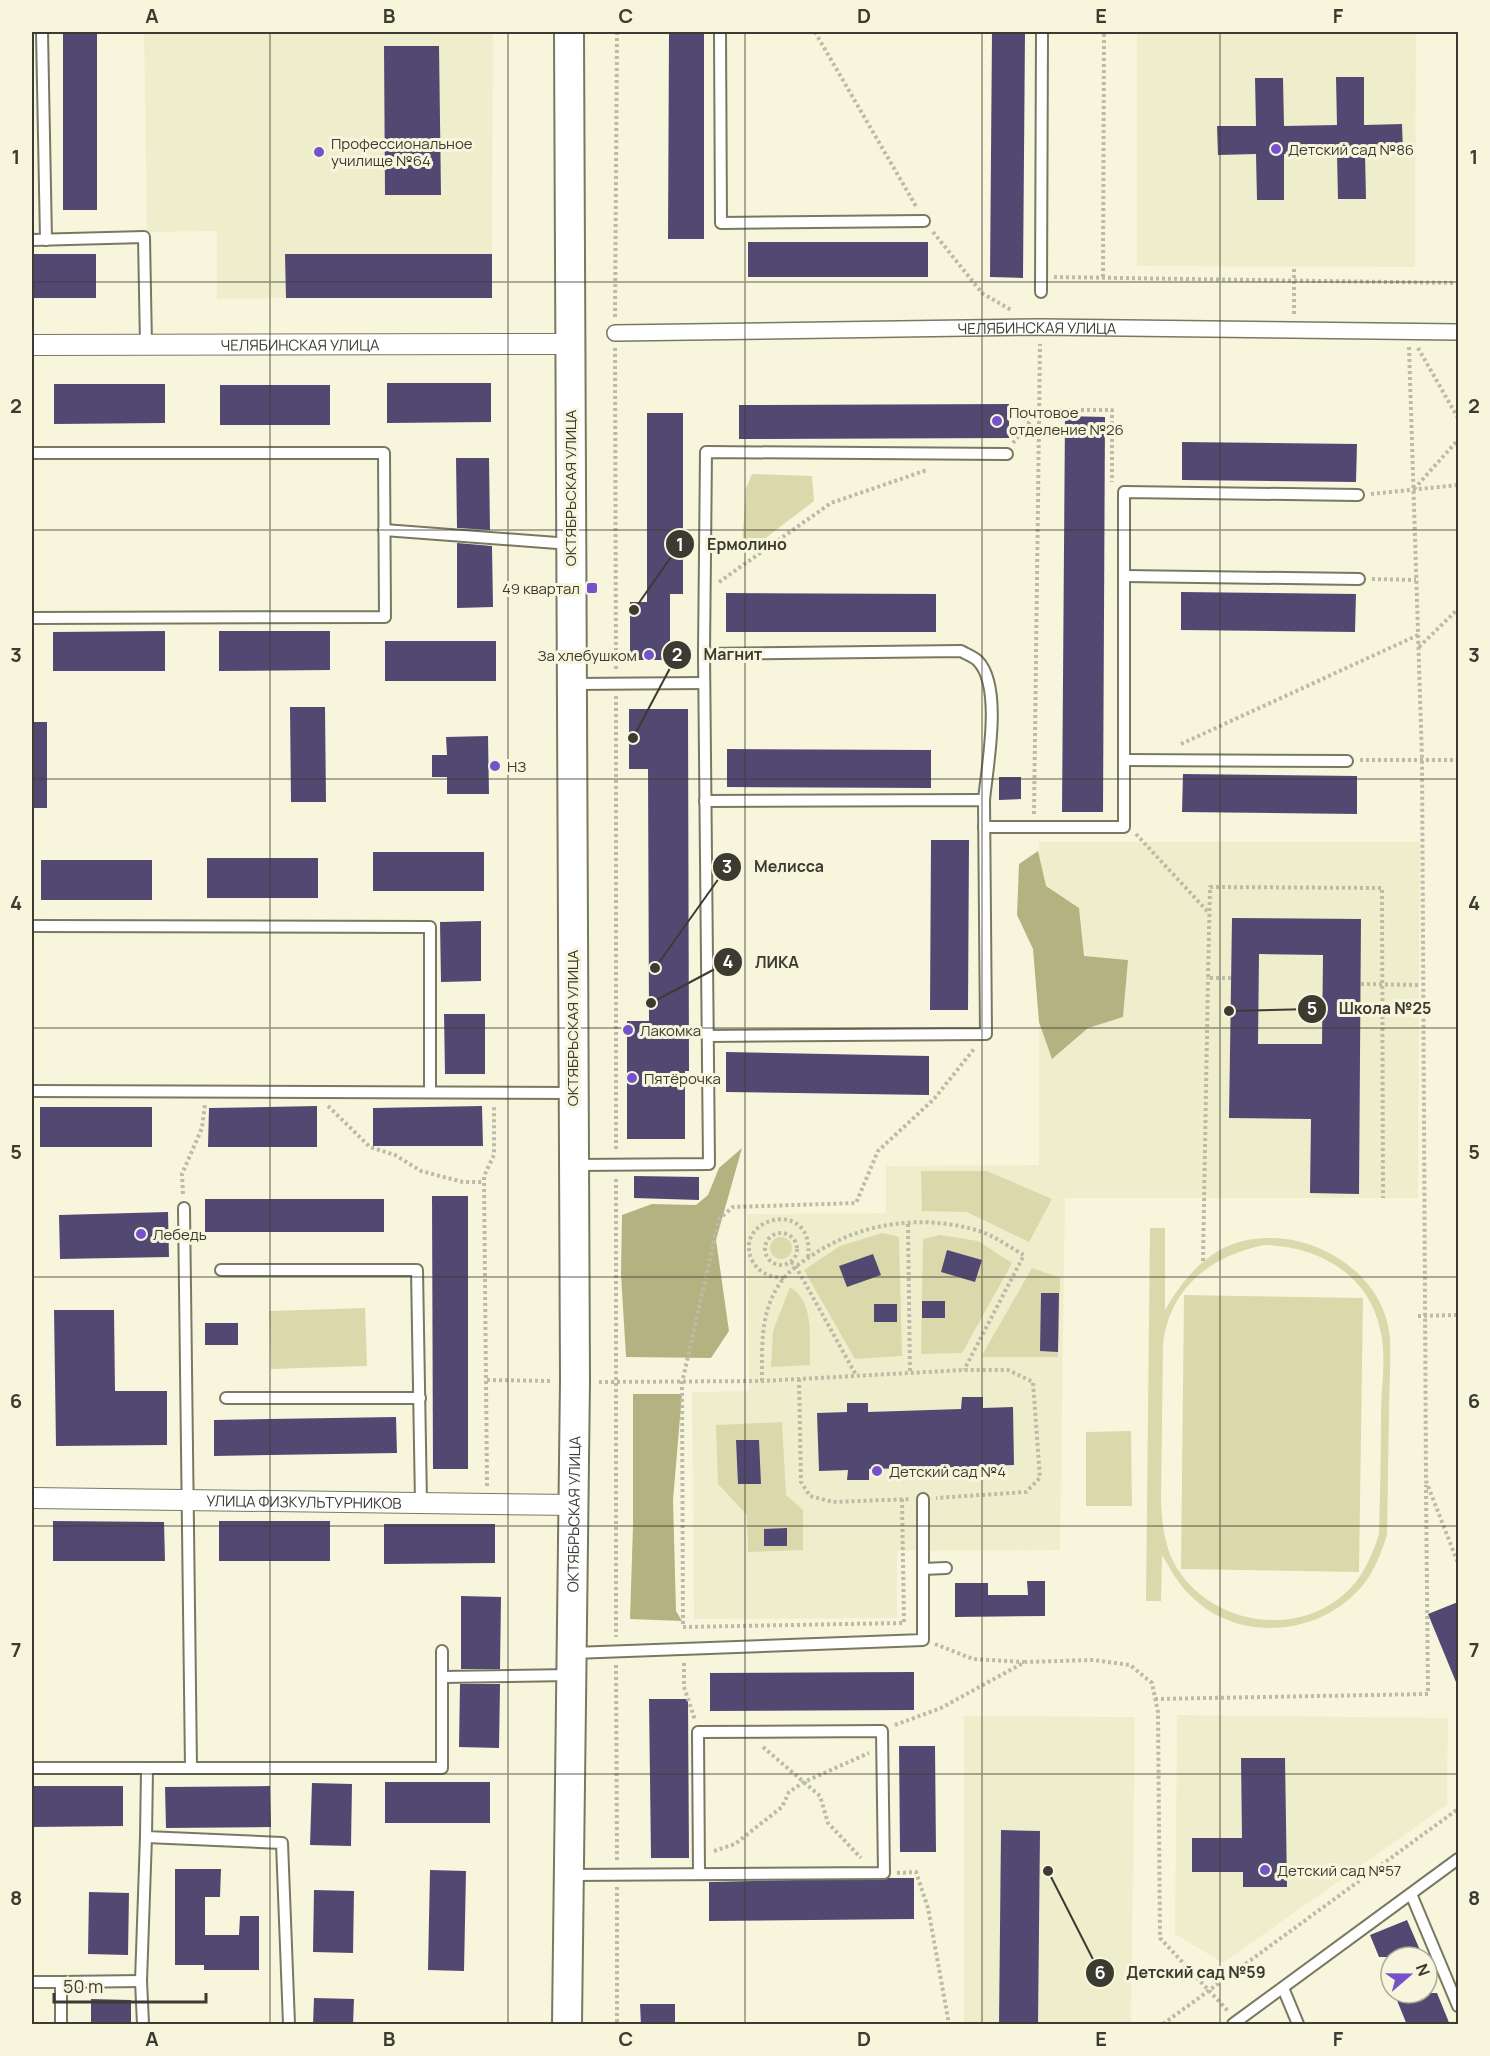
<svg xmlns="http://www.w3.org/2000/svg" width="1490" height="2056" font-family="Manrope,sans-serif">
<style>
.built{fill:#efeecc}
.green{fill:#dbd9ab;fill-rule:evenodd}
.forest{fill:#b5b281}
.building{fill:#524972;fill-rule:evenodd}
.lines{fill:none;stroke-linecap:round;stroke-linejoin:round}
.service-casing{stroke:#797861;stroke-width:14}
.pedestrian-casing{stroke:#797861;stroke-width:18}
.minor-casing{stroke:#797861;stroke-width:22}
.secondary-casing{stroke:#797861;stroke-width:32}
.path{stroke:#bcbba7;stroke-width:4;stroke-dasharray:3 3;stroke-linecap:butt}
.service{stroke:#fff;stroke-width:10}
.pedestrian{stroke:#fff;stroke-width:15}
.minor{stroke:#fff;stroke-width:20}
.secondary{stroke:#fff;stroke-width:28}
.grid{fill:none;stroke:#3c3b31;stroke-width:1.5;stroke-opacity:0.55}
.poi-dot{fill:#7552cb;stroke:#f7f6dd;stroke-width:2}
.labels{text-anchor:middle;dominant-baseline:central;stroke-width:6;stroke-linejoin:round;paint-order:stroke}
.poi-label{font-size:15px;fill:#3c3b31;stroke:#f7f6dd;text-anchor:start}
.street-label{font-size:15px;fill:#3c3b31;stroke:#f7f6dd}
.leader{fill:none;stroke:#3c3b31;stroke-width:2}
.callout-dot{fill:#3c3b31;stroke:#f7f6dd;stroke-width:2}
.mark-label{font-size:18px;text-anchor:middle;font-weight:bold;fill:#fff}
.callout-label{font-size:16px;text-anchor:middle;font-weight:bold;fill:#3c3b31;stroke:#f7f6dd;stroke-width:6;stroke-linejoin:round;paint-order:stroke}
.neatline{fill:none;stroke:#3c3b31;stroke-width:2}
.grid-label{font-size:20px;text-anchor:middle;font-weight:bold;fill:#3c3b31}
</style>
<rect width="100%" height="100%" fill="#f7f6dd"/>
<g class="built">
<polygon points="144,32 493,32 492,254 286,254 286,298 217,299 217,231 147,232"/>
<polygon points="1137,32 1416,32 1415,267 1137,266"/>
<polygon points="1039,842 1420,842 1418,1198 1065,1198 1060,1550 897,1551 897,1618 694,1619 692,1392 749,1391 747,1214 886,1213 886,1166 1039,1165"/>
<polygon points="1177,1715 1448,1718 1447,1805 1223,1963 1175,1934"/>
<polygon points="964,1716 1135,1717 1131,2024 964,2024"/>
</g>
<g class="green">
<polygon points="752,474 812,476 814,501 759,543 742,545 746,488"/>
<polygon points="921,1171 987,1171 1052,1199 1029,1242 967,1212 922,1211"/>
<path d="M1150,1228H1165V1310C1189,1269 1220,1236 1272,1238C1327,1239 1385,1279 1390,1338C1391,1364 1389,1391 1389,1416C1388,1456 1388,1496 1387,1535C1381,1553 1375,1570 1363,1585C1322,1636 1238,1644 1191,1596C1178,1584 1171,1570 1162,1555L1161,1601H1146ZM1264,1245C1317,1246 1368,1273 1380,1329C1387,1355 1381,1388 1381,1415C1381,1455 1380,1494 1379,1534C1374,1550 1368,1565 1358,1579C1314,1638 1222,1631 1181,1574C1165,1552 1162,1526 1161,1500L1163,1344C1170,1287 1211,1256 1264,1245Z"/>
<polygon points="882,1233 899,1237 902,1356 855,1359 804,1270 840,1246"/>
<polygon points="940,1235 978,1241 1012,1263 962,1353 921,1354 923,1239"/>
<circle cx="781" cy="1248" r="11"/>
<polygon points="1032,1268 1060,1278 1058,1357 981,1357"/>
<path d="M790,1287C815,1301 809,1339 810,1365L771,1367L773,1331Z"/>
<polygon points="1184,1295 1363,1298 1359,1572 1181,1569"/>
<polygon points="365,1308 367,1366 271,1369 269,1311"/>
<polygon points="782,1422 786,1495 803,1510 803,1550 748,1552 747,1515 718,1484 716,1425"/>
<polygon points="1131,1431 1132,1506 1086,1506 1086,1432"/>
</g>
<g class="forest">
<polygon points="1038,851 1046,886 1079,908 1084,956 1128,960 1123,1017 1088,1028 1052,1059 1039,1022 1033,949 1017,915 1019,864"/>
<polygon points="742,1148 716,1240 729,1331 711,1358 626,1357 621,1274 622,1215 652,1204 696,1205 708,1195 719,1168"/>
<polygon points="633,1394 682,1394 673,1500 676,1611 682,1621 630,1619 633,1526"/>
</g>
<g class="building">
<rect x="63" y="32" width="34" height="178"/>
<polygon points="669,32 704,32 704,239 668,239"/>
<polygon points="992,32 1025,32 1023,278 990,277"/>
<polygon points="384,46 439,46 441,195 385,195"/>
<polygon points="1336,77 1364,77 1364,125 1402,124 1403,153 1365,153 1366,199 1338,199 1337,154 1284,154 1284,200 1257,200 1256,154 1218,155 1217,126 1256,126 1255,78 1283,78 1284,126 1337,125"/>
<rect x="748" y="242" width="180" height="35"/>
<rect x="32" y="254" width="64" height="44"/>
<polygon points="285,254 492,254 492,298 286,298"/>
<polygon points="387,383 491,383 491,422 387,423"/>
<polygon points="54,384 165,384 165,423 54,424"/>
<rect x="220" y="385" width="110" height="40"/>
<polygon points="1009,404 1009,438 739,439 739,405"/>
<polygon points="647,413 683,413 683,594 670,594 670,660 630,660 630,602 647,602"/>
<polygon points="1065,416 1105,417 1103,812 1062,812"/>
<polygon points="1182,442 1357,444 1356,482 1182,480"/>
<polygon points="456,458 489,458 490,530 457,528"/>
<polygon points="457,543 492,546 493,607 457,608"/>
<polygon points="1181,592 1356,594 1355,632 1181,630"/>
<polygon points="726,593 936,594 936,632 726,632"/>
<polygon points="165,631 165,671 53,671 53,632"/>
<polygon points="219,631 330,631 330,670 219,671"/>
<rect x="385" y="641" width="111" height="40"/>
<polygon points="290,707 325,707 326,802 291,802"/>
<polygon points="629,709 688,709 689,1071 685,1071 685,1139 627,1139 627,1021 649,1021 648,769 629,769"/>
<rect x="32" y="722" width="15" height="86"/>
<polygon points="488,736 489,794 447,794 447,777 432,777 432,755 447,755 446,737"/>
<polygon points="727,749 931,750 931,788 727,787"/>
<polygon points="1183,774 1357,776 1357,814 1182,812"/>
<polygon points="999,777 1021,777 1021,799 999,800"/>
<polygon points="931,840 969,840 968,1010 930,1010"/>
<rect x="373" y="852" width="111" height="39"/>
<rect x="207" y="858" width="111" height="40"/>
<rect x="41" y="860" width="111" height="40"/>
<path d="M1232,918L1361,919L1359,1194L1310,1193L1311,1119L1229,1118ZM1259,954L1323,955L1322,1044H1258Z"/>
<polygon points="481,921 481,981 441,982 440,922"/>
<polygon points="444,1014 485,1014 485,1074 445,1074"/>
<polygon points="726,1052 929,1056 929,1095 726,1092"/>
<polygon points="317,1106 317,1147 208,1147 209,1108"/>
<polygon points="482,1106 483,1146 373,1146 373,1108"/>
<rect x="40" y="1107" width="112" height="40"/>
<polygon points="634,1176 699,1177 699,1200 634,1198"/>
<polygon points="432,1196 468,1196 468,1469 433,1469"/>
<rect x="205" y="1199" width="179" height="33"/>
<polygon points="168,1212 169,1257 60,1259 59,1215"/>
<polygon points="947,1250 982,1260 975,1282 941,1272"/>
<polygon points="873,1254 881,1275 847,1287 839,1266"/>
<polygon points="1041,1293 1059,1293 1058,1352 1040,1351"/>
<rect x="922" y="1301" width="23" height="17"/>
<rect x="874" y="1304" width="23" height="18"/>
<polygon points="54,1310 114,1310 115,1391 167,1391 167,1445 56,1446"/>
<rect x="205" y="1323" width="33" height="22"/>
<polygon points="962,1397 983,1397 983,1408 1013,1407 1014,1465 984,1466 984,1476 962,1476 962,1467 869,1469 869,1480 847,1480 848,1470 819,1471 817,1413 847,1412 847,1403 868,1403 868,1412 961,1409"/>
<polygon points="396,1417 397,1453 214,1456 214,1420"/>
<polygon points="736,1440 759,1440 761,1484 738,1484"/>
<polygon points="53,1521 164,1522 165,1561 53,1561"/>
<rect x="219" y="1521" width="111" height="40"/>
<polygon points="384,1524 495,1524 495,1563 384,1564"/>
<polygon points="787,1528 787,1546 764,1546 764,1529"/>
<polygon points="1027,1581 1045,1581 1045,1616 955,1617 955,1583 988,1583 988,1595 1028,1595"/>
<polygon points="461,1596 501,1597 500,1669 461,1669"/>
<polygon points="1458,1602 1458,1687 1428,1614"/>
<polygon points="914,1672 914,1710 710,1711 710,1673"/>
<polygon points="460,1684 500,1684 499,1748 459,1747"/>
<polygon points="649,1699 688,1699 689,1858 651,1858"/>
<polygon points="899,1746 935,1746 936,1852 900,1852"/>
<polygon points="1241,1758 1285,1758 1287,1887 1243,1887 1243,1872 1192,1872 1192,1838 1242,1838"/>
<rect x="385" y="1782" width="105" height="41"/>
<polygon points="312,1783 352,1784 351,1846 310,1845"/>
<polygon points="32,1786 123,1786 123,1826 32,1827"/>
<polygon points="270,1786 271,1827 166,1828 165,1787"/>
<polygon points="1001,1830 1040,1831 1038,2025 999,2025"/>
<polygon points="175,1869 221,1869 220,1897 205,1897 205,1935 239,1935 240,1916 259,1916 259,1970 204,1970 204,1965 175,1965"/>
<polygon points="430,1870 466,1871 464,1971 428,1970"/>
<polygon points="889,1878 914,1878 914,1919 709,1921 709,1882"/>
<polygon points="314,1890 354,1891 353,1953 313,1952"/>
<polygon points="89,1892 129,1893 128,1955 88,1954"/>
<polygon points="1407,1920 1423,1957 1379,1957 1370,1935"/>
<polygon points="1394,1993 1437,1993 1450,2025 1407,2025"/>
<polygon points="314,1998 354,1999 353,2025 313,2025"/>
<polygon points="91,1999 131,2000 131,2025 91,2025"/>
<polygon points="640,2004 675,2004 675,2025 641,2025"/>
</g>
<g class="lines">
<g class="service-casing">
<g id="service">
<polyline points="42,32 46,240"/>
<polyline points="720,32 721,223 924,221"/>
<polyline points="32,240 144,237 146,345"/>
<polyline points="1041,292 1042,32"/>
<polyline points="32,453 384,453 385,617 32,618"/>
<polyline points="384,530 570,544"/>
<polyline points="1124,576 1359,579"/>
<path d="M704,654L961,651C966,654 974,657 978,661C1003,687 987,767 984,800"/>
<polyline points="574,684 704,683"/>
<polyline points="1124,760 1347,761"/>
<polyline points="705,801 984,800 986,1034 708,1036"/>
<polyline points="984,827 1124,827 1124,492 1358,495"/>
<polyline points="32,926 430,927 430,1092"/>
<polyline points="32,1091 572,1093"/>
<polyline points="576,1165 709,1164 704,654 706,452 1007,454"/>
<polyline points="184,1208 191,1768"/>
<polyline points="221,1270 417,1270 421,1503"/>
<polyline points="226,1398 420,1398"/>
<polyline points="923,1569 946,1568"/>
<polyline points="573,1653 923,1640 923,1499"/>
<polyline points="442,1677 571,1675"/>
<polyline points="32,1768 442,1768 442,1651"/>
<polyline points="147,1769 146,1837 282,1843 289,2024"/>
<polyline points="569,1875 884,1873 882,1731 698,1732 699,1874"/>
<polyline points="1411,1894 1458,2006"/>
<polyline points="32,1982 61,1982 61,2024"/>
<polyline points="61,1982 141,1981"/>
<polyline points="1283,1988 1298,2024"/>
<polyline points="143,2024 141,1981 146,1837"/>
<polyline points="1233,2024 1458,1859"/>
</g>
</g>
<g class="pedestrian-casing">
<g id="pedestrian">
<path id="s1" d="M615,333L1040,327L1458,332"/>
</g>
</g>
<g class="minor-casing">
<g id="minor">
<path id="s2" d="M32,345L570,344"/>
<path id="s3" d="M32,1498L574,1505"/>
</g>
</g>
<g class="secondary-casing">
<g id="secondary">
<path id="s4" d="M567,2024L575,1381L569,32"/>
</g>
</g>
<g class="path">
<polyline points="815,32 917,208"/>
<polyline points="933,232 982,293 1011,310"/>
<polyline points="1054,277 1458,283"/>
<polyline points="1103,277 1104,32"/>
<polyline points="1294,314 1294,267"/>
<polyline points="615,317 617,32"/>
<polyline points="1409,347 1422,759 1426,1481 1458,1563"/>
<polyline points="615,348 616,671"/>
<polyline points="1418,348 1458,418"/>
<polyline points="1013,443 1039,410 1112,410 1112,482"/>
<polyline points="1414,489 1458,440"/>
<polyline points="1371,494 1458,485"/>
<polyline points="1372,579 1416,580"/>
<polyline points="719,582 831,503 927,470"/>
<polyline points="1419,647 1458,609"/>
<polyline points="616,696 616,1151"/>
<polyline points="1181,744 1418,635"/>
<polyline points="1360,760 1458,760"/>
<polyline points="1034,814 1040,344"/>
<polyline points="1136,834 1209,913"/>
<polyline points="1231,978 1208,978 1210,887 1382,888 1383,1198"/>
<polyline points="1361,984 1419,985"/>
<polyline points="328,1106 370,1147 395,1155 421,1171 463,1182 484,1182"/>
<polyline points="616,1179 616,1637"/>
<polyline points="183,1194 182,1174 202,1128 205,1104"/>
<polyline points="908,1224 910,1373"/>
<circle cx="781" cy="1249" r="16"/>
<polyline points="1203,1261 1208,978"/>
<polyline points="791,1262 795,1265 856,1375"/>
<path d="M784,1278C771,1277 760,1274 753,1262C729,1218 816,1195 808,1258"/>
<polyline points="1418,1316 1458,1315"/>
<polyline points="799,1379 801,1482 810,1496 833,1502 911,1499"/>
<polyline points="487,1380 552,1381"/>
<path d="M762,1381C762,1349 760,1316 777,1288C786,1272 799,1264 814,1254C861,1223 920,1214 976,1230C992,1234 1009,1247 1024,1255L964,1370"/>
<polyline points="599,1382 762,1381 964,1370 1008,1370 1033,1382 1040,1478 1026,1492 936,1498"/>
<polyline points="487,1486 484,1176 494,1155 494,1106"/>
<polyline points="902,1499 904,1623 683,1627 682,1383 719,1219 733,1207 856,1203 878,1151 934,1099 974,1049"/>
<polyline points="935,1644 973,1659 1024,1662"/>
<polyline points="684,1663 684,1687 695,1720"/>
<polyline points="616,1665 617,1862"/>
<polyline points="1155,1699 1428,1694 1426,1485"/>
<polyline points="895,1725 941,1708 1025,1662 1093,1660 1130,1665 1152,1683 1158,1712 1160,1938 1228,2011"/>
<polyline points="763,1747 820,1796 828,1823 861,1858"/>
<polyline points="714,1851 735,1844 782,1807 789,1792 804,1782 869,1753"/>
<polyline points="897,1873 916,1872 928,1908 949,2024"/>
<polyline points="617,1887 617,2024"/>
<polyline points="1163,2024 1458,1809"/>
</g>
<use href="#service" class="service"/>
<use href="#pedestrian" class="pedestrian"/>
<use href="#minor" class="minor"/>
<use href="#secondary" class="secondary"/>
</g>
<path class="grid" d="M270,32V2024M508,32V2024M745,32V2024M982,32V2024M1220,32V2024M32,282H1458M32,530H1458M32,779H1458M32,1028H1458M32,1277H1458M32,1526H1458M32,1774H1458"/>
<g class="poi-dot">
<circle cx="1276" cy="149" r="6"/>
<circle cx="319" cy="152" r="6"/>
<circle cx="997" cy="421" r="6"/>
<rect x="586" y="582" width="12" height="12" rx="3"/>
<circle cx="649" cy="655" r="6"/>
<circle cx="495" cy="766" r="6"/>
<circle cx="628" cy="1030" r="6"/>
<circle cx="632" cy="1078" r="6"/>
<circle cx="141" cy="1234" r="6"/>
<circle cx="877" cy="1471" r="6"/>
<circle cx="1265" cy="1870" r="6"/>
</g>
<g class="labels">
<g class="poi-label">
<text x="331" y="143">Профессиональное<tspan x="331" dy="17">училище №64</tspan></text>
<text x="1288" y="149">Детский сад №86</text>
<text x="1009" y="412">Почтовое<tspan x="1009" dy="17">отделение №26</tspan></text>
<text x="580" y="588" text-anchor="end">49 квартал</text>
<text x="637" y="655" text-anchor="end">За хлебушком</text>
<text x="507" y="766">НЗ</text>
<text x="640" y="1030">Лакомка</text>
<text x="644" y="1078">Пятёрочка</text>
<text x="153" y="1234">Лебедь</text>
<text x="889" y="1471">Детский сад №4</text>
<text x="1277" y="1870">Детский сад №57</text>
</g>
<g class="street-label">
<text stroke="none"><textPath href="#s1" startOffset="422">ЧЕЛЯБИНСКАЯ УЛИЦА</textPath></text>
<text stroke="none"><textPath href="#s2" startOffset="268">ЧЕЛЯБИНСКАЯ УЛИЦА</textPath></text>
<text transform="translate(570 488) rotate(-90)">ОКТЯБРЬСКАЯ УЛИЦА</text>
<text transform="translate(572 1028) rotate(-90)">ОКТЯБРЬСКАЯ УЛИЦА</text>
<text stroke="none"><textPath href="#s3" startOffset="272">УЛИЦА ФИЗКУЛЬТУРНИКОВ</textPath></text>
<text stroke="none"><textPath href="#s4" startOffset="510">ОКТЯБРЬСКАЯ УЛИЦА</textPath></text>
</g>
</g>
<path class="leader" d="M634 610L680 544M633 738L677 655M655 968L727 867M651 1003L728 962M1229 1011L1312 1009M1048 1871L1100 1973"/>
<g class="callout-dot">
<circle cx="634" cy="610" r="6"/>
<circle cx="633" cy="738" r="6"/>
<circle cx="655" cy="968" r="6"/>
<circle cx="651" cy="1003" r="6"/>
<circle cx="1229" cy="1011" r="6"/>
<circle cx="1048" cy="1871" r="6"/>
<circle cx="680" cy="544" r="15"/>
<circle cx="677" cy="655" r="15"/>
<circle cx="727" cy="867" r="15"/>
<circle cx="728" cy="962" r="15"/>
<circle cx="1312" cy="1009" r="15"/>
<circle cx="1100" cy="1973" r="15"/>
</g>
<g class="mark-label">
<text x="680" y="551">1</text>
<text x="677" y="661">2</text>
<text x="727" y="873">3</text>
<text x="728" y="968">4</text>
<text x="1312" y="1015">5</text>
<text x="1100" y="1979">6</text>
</g>
<g class="callout-label">
<text x="747" y="550">Ермолино</text>
<text x="733" y="660">Магнит</text>
<text x="789" y="872">Мелисса</text>
<text x="777" y="968">ЛИКА</text>
<text x="1385" y="1014">Школа №25</text>
<text x="1196" y="1978">Детский сад №59</text>
</g>
<rect width="1490" height="2056" fill="none" stroke="#f7f6dd" stroke-width="66"/>
<g transform="translate(1409 1975) rotate(70)"><circle r="28" fill="#f7f6dd" stroke="#acab98" stroke-width="1.5"/>
<path d="M0-4.5L10 22L0 15L-10 22Z" fill="#7552cb"/>
<text y="-9" font-size="16" font-weight="bold" text-anchor="middle" fill="#3c3b31">N</text>
</g>
<path d="M54 1993v9h152v-9" fill="none" stroke="#3c3b31" stroke-width="3"/>
<text x="63" y="1993" font-size="18" fill="#3c3b31" stroke="#f7f6dd" stroke-width="4.5" paint-order="stroke">50 m</text>
<rect x="33" y="33" width="1424" height="1990" class="neatline"/>
<g class="grid-label">
<text x="152" y="23">A</text>
<text x="389" y="23">B</text>
<text x="626" y="23">C</text>
<text x="864" y="23">D</text>
<text x="1101" y="23">E</text>
<text x="1338" y="23">F</text>
<text x="16" y="164">1</text>
<text x="1474" y="164">1</text>
<text x="16" y="413">2</text>
<text x="1474" y="413">2</text>
<text x="16" y="662">3</text>
<text x="1474" y="662">3</text>
<text x="16" y="910">4</text>
<text x="1474" y="910">4</text>
<text x="16" y="1159">5</text>
<text x="1474" y="1159">5</text>
<text x="16" y="1408">6</text>
<text x="1474" y="1408">6</text>
<text x="16" y="1657">7</text>
<text x="1474" y="1657">7</text>
<text x="16" y="1905">8</text>
<text x="1474" y="1905">8</text>
<text x="152" y="2046">A</text>
<text x="389" y="2046">B</text>
<text x="626" y="2046">C</text>
<text x="864" y="2046">D</text>
<text x="1101" y="2046">E</text>
<text x="1338" y="2046">F</text>
</g>
</svg>
